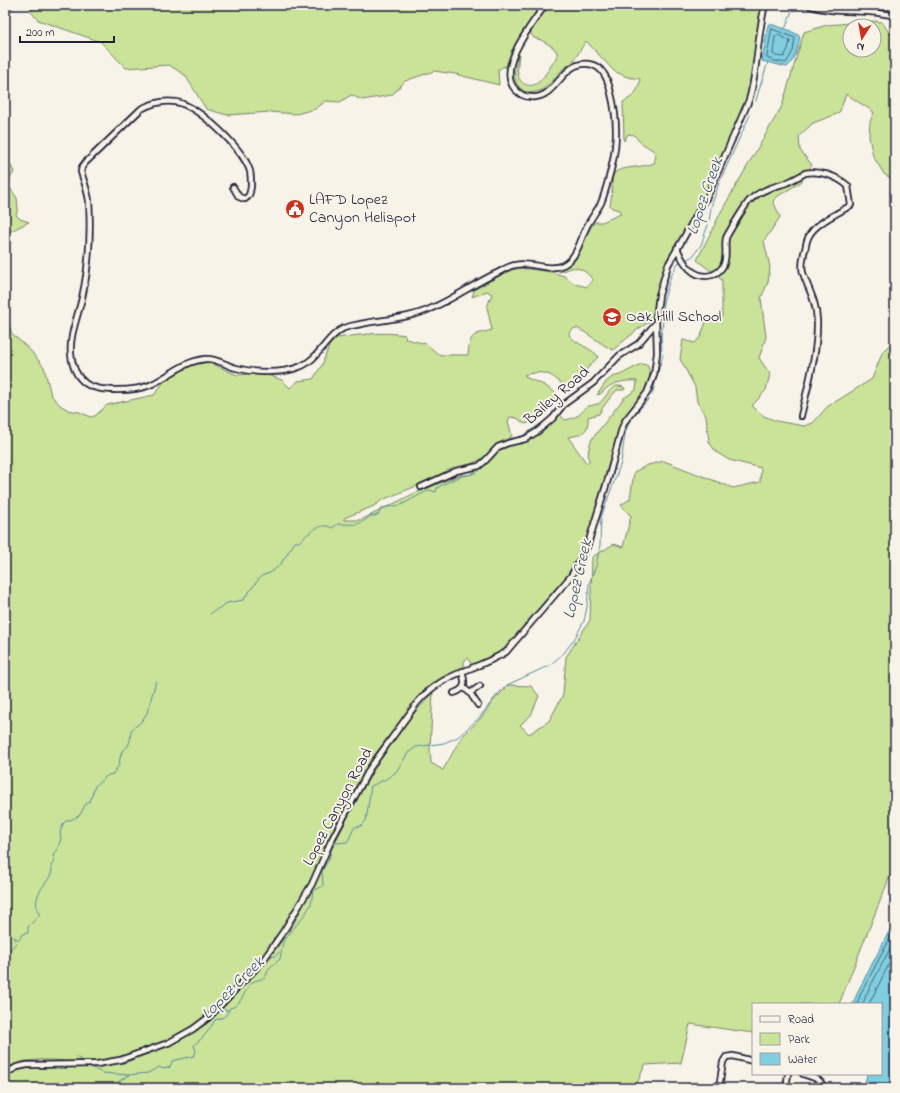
<svg xmlns="http://www.w3.org/2000/svg" width="900" height="1093" font-family="'Indie Flower',sans-serif">
<style>
.green{fill:#cae399;stroke:#76826a;fill-rule:evenodd}
.water{fill:#80cedf;stroke:#5a899d}
.lines{fill:none;stroke-linecap:round;stroke-linejoin:round}
.shore{stroke:#48677d;stroke-width:1}
.stream{stroke:#5a899d;stroke-width:1}
.minor-casing{stroke:#22223b;stroke-width:8}
.minor{stroke:#f7f3e8;stroke-width:4.5}
.labels{text-anchor:middle;dominant-baseline:central;stroke-width:4;stroke-linejoin:round;paint-order:stroke}
.poi-label{font-size:16px;fill:#22223b;stroke:#f7f3e8;text-anchor:start}
.street-label{font-size:16px;fill:#22223b;stroke:#f7f3e8}
.water-label{font-size:17px;font-style:italic;fill:#3e566c;stroke:#f7f3e8}
</style>
<rect width="100%" height="100%" fill="#f7f3e8"/>
<filter id="ink" filterUnits="userSpaceOnUse"><feTurbulence type="fractalNoise" baseFrequency=".025" numOctaves="2"/><feDisplacementMap in="SourceGraphic" scale="8" xChannelSelector="R" yChannelSelector="G"/><feConvolveMatrix kernelMatrix="1 2 1 2 8 2 1 2 1" color-interpolation-filters="sRGB"/></filter>
<g filter="url(#ink)">
<g class="green">
<polygon points="5,5 13,5 5,26"/>
<polygon points="22,5 541,5 522,33 505,68 504,66 498,70 499,85 455,74 434,71 405,81 392,95 362,100 351,95 340,102 326,101 315,109 296,114 270,112 227,115 206,109 185,75 169,65 126,68 101,42 38,20 31,12 33,8"/>
<path d="M549,5H761L750,91L747,99L704,199L666,264L653,319L637,330L613,350C600,344 590,334 577,328C572,329 570,330 569,335C577,345 590,347 598,356V357L573,384L569,386C560,385 558,379 550,375C542,371 532,373 524,375L527,378L544,385L556,393C554,400 551,405 546,410C542,414 537,416 534,421L525,424L517,418L510,417L508,421L512,436L480,460L382,500L374,506L344,518V520H361L415,493L460,475H469L480,468L502,448L533,438L550,425L559,414L565,420C569,419 574,418 577,416C582,414 584,407 589,406C592,405 595,405 598,404C608,398 610,380 625,388L624,390H617C610,397 604,405 599,414L588,417C589,432 582,435 568,437L587,464L589,461C587,455 589,445 592,439L624,398L636,390L637,381C629,380 613,382 607,388C603,391 602,394 597,395L606,382L612,377L620,375L641,364L647,365C659,386 630,408 620,426L585,544L579,556L567,577L555,589L509,645L505,649L486,660L472,666L468,658L464,661V668L446,677L426,688L372,758L354,790V795L350,804L344,806L305,893L286,925L259,963H256C248,972 239,980 231,989C225,996 220,1004 213,1010C185,1036 130,1059 92,1062C65,1063 29,1053 5,1069V313L12,334L29,349L44,367L51,395L60,405L68,410L79,412L91,417L95,416L107,405L154,395L165,380L193,365L209,362L237,375L262,373L282,380L290,388L298,381L313,379L322,365L329,346L336,338C359,335 382,331 405,335L406,339L426,344L438,354L443,355H468C470,334 472,335 492,330L487,307L492,294L487,291L472,297L475,289L511,270L521,268L552,272L564,276L575,284L587,287L593,280C588,274 581,266 571,268C567,269 563,271 559,272V271C563,268 568,266 572,263C584,252 584,233 595,222H602L621,214L619,210L612,208L610,206C611,200 612,194 612,187C612,183 612,179 613,175C617,166 643,168 654,163L656,156L654,151L640,142L634,135L628,134L624,141L623,102C633,97 639,91 640,79L627,77L614,71L586,41C581,48 577,57 571,64C568,66 565,67 563,69C553,78 545,95 529,92C525,92 522,90 519,87C511,77 516,65 519,54C518,65 514,81 527,85C532,86 535,85 539,82C546,75 552,64 557,56V52L553,47L541,40L534,38L530,33Z"/>
<path d="M875,21L882,22L890,34L895,36V181L884,174L873,156L869,137L870,122L874,112L846,94L840,111L837,114L813,123L799,136L800,150L812,165L801,182L778,196L773,201L780,217L764,241L770,267L768,282L761,298L766,337L759,358L770,374L766,390L752,406L764,416L776,421L804,426L813,423L827,407L872,379L883,351L895,340V869L890,876L839,1004H753V1033L690,1024L681,1063L645,1065L635,1088H5V1078L13,1072L28,1068L78,1067L124,1063L171,1045L208,1023L263,966L292,927L358,797L378,763L409,719L433,693L430,748L431,763L443,770L461,738L481,718L494,700L509,685L531,686L539,696L531,715L520,725L529,734L549,721L563,695L566,657L590,620L592,557L614,544L623,547L631,516L621,505L630,499L634,472L648,465L664,461L733,488L760,482L761,468L729,460L716,452L709,442L706,416L697,402L695,387L680,359L683,340L695,343L701,336L707,319L722,317V280L697,260L722,210L782,106L804,32L827,25ZM850,26H874V50H850Z"/>
<polygon points="5,154 14,172 9,180 8,185 17,198 18,209 16,215 20,219 29,222 5,234"/>
</g>
<g class="water">
<path d="M770,24L789,30L800,36C798,47 796,60 787,67L762,61L767,30L768,25Z"/>
<polygon points="895,920 895,1088 864,1088 867,1074 881,1074 881,1004 853,1004 858,991"/>
</g>
<g class="lines">
<g class="shore">
<polygon points="772,29 795,38 793,51 786,63 775,61 767,58"/>
<polygon points="778,35 790,41 788,49 784,57 776,56 773,54 775,37"/>
<polyline points="857,1004 861,993 895,929"/>
<polyline points="863,1004 866,995 895,939"/>
<polyline points="869,1004 895,952"/>
</g>
<g class="stream">
<polyline points="784,29 786,27 793,8"/>
<polyline points="756,101 758,93 768,62"/>
<polyline points="686,260 693,256 701,245 709,222 711,207 719,183 750,115"/>
<polyline points="662,350 661,336 663,321 663,302 671,276 678,263 681,262"/>
<polyline points="588,389 601,379 620,359 643,343 649,337"/>
<polyline points="652,395 663,354"/>
<polyline points="510,440 521,437 552,416 558,407 561,404"/>
<polyline points="490,452 498,444 505,442"/>
<path d="M210,614L227,603L243,600L261,576L270,573L280,565L295,542H299C304,537 318,524 326,526C328,526 330,527 332,528L338,524C352,524 359,527 370,516H375L379,514L381,508L401,505L429,490L436,492L437,488C443,484 450,481 457,478C467,473 478,477 484,464"/>
<path d="M5,952L9,951L16,943L14,937L19,940L22,934L28,933V927L39,916V914C28,890 57,880 51,866L55,860L53,855L57,851L61,838L60,833L63,824L66,821L73,819L80,815L85,805L90,801L95,786L108,775L113,774L119,765L120,758L122,751L128,746L130,741L131,730L141,722L147,713L156,681"/>
<polyline points="270,956 276,956 279,952"/>
<polyline points="254,967 258,962"/>
<polyline points="222,1010 228,1010"/>
<polyline points="207,1015 209,1011 211,1011"/>
<polyline points="76,1057 84,1062"/>
<polyline points="91,1067 102,1073 129,1075"/>
<polyline points="21,1088 37,1086 57,1088"/>
<path d="M102,1088L109,1087L116,1083L129,1075L148,1073L159,1067L164,1069L170,1067L172,1061L194,1056L196,1051L194,1045C203,1038 209,1031 215,1020C226,1017 225,1017 230,1008C242,1006 244,989 253,982C256,980 261,979 265,978L269,968L280,959L283,942L306,913L311,904L313,891L323,886L322,871L329,859L332,848L336,843L347,842C351,837 351,832 355,827L361,826L366,821L371,786L386,779L396,772L408,753L416,747L444,743L458,737L479,718L496,696L507,685L550,665L564,653L575,638L584,621L587,607L589,584L596,566L600,545L601,517L621,463L625,434L629,422L636,413L649,399"/>
</g>
<g class="minor-casing">
<g id="minor">
<path d="M808,5C836,15 866,8 895,16"/>
<path d="M233,187L239,197L245,199C250,196 250,192 251,186C251,181 251,176 250,171C243,149 199,106 176,102C163,100 152,103 141,109L85,163L82,167L81,172C84,181 88,192 89,201C91,233 89,267 82,298C78,316 69,336 71,354C72,365 76,376 85,383C99,393 136,391 150,385C168,377 184,361 205,359C217,358 225,365 236,368C254,373 282,374 299,367C319,360 326,336 344,328C373,319 405,321 432,308C455,298 475,283 497,273C503,270 509,266 515,265C530,261 548,272 563,265C577,258 580,241 586,228C590,219 597,211 601,203C604,196 606,188 608,181C617,150 619,125 611,93C609,86 608,80 604,74C601,69 595,65 589,64C561,60 557,100 531,97C524,97 518,93 514,88C497,66 533,23 545,5"/>
<path d="M677,248C683,263 694,280 712,275C717,273 721,270 723,266C728,257 724,247 726,238C727,235 747,202 750,200C760,190 774,187 786,183C792,180 799,177 805,173C819,170 837,176 848,186L851,205C838,214 814,223 808,238C806,242 806,248 804,253C803,260 801,266 803,273C809,291 816,300 817,320C818,352 808,385 801,416"/>
<polyline points="421,487 456,471 479,466 486,460 498,447 508,443 525,439 538,431 553,418 563,405 593,383 619,356 638,344 655,324"/>
<polyline points="464,688 470,693 478,705"/>
<path d="M454,693C467,689 465,682 462,671"/>
<polyline points="470,693 480,686"/>
<path d="M5,1074L17,1067L27,1065L97,1064L120,1060L168,1043L193,1029L209,1017L262,962L285,929L312,884L331,841L370,768L417,703C444,671 473,672 506,652L571,576L587,547L609,476L622,428L625,421L647,393L654,375L657,353L656,318L659,295L668,265L708,195L749,100C758,70 757,36 765,5"/>
<path d="M803,1074C811,1077 822,1078 823,1088"/>
<path d="M688,1088C695,1085 700,1086 707,1088"/>
<polyline points="719,1088 723,1062 726,1057 733,1056 753,1061"/>
<polyline points="786,1088 788,1074"/>
</g>
</g>
<use href="#minor" class="minor"/>
</g>
</g>
<defs>
<g id="civic-disc" transform="scale(1)"><circle r="9.5" fill="#c8321e" stroke="#f7f3e8"/><path d="M-.6-6.5H3V-4.5H.6V-3L4-1V1h2V6H-6V1h2V-1L-.6-3ZM-1.2 2.5V6h2.4V2.5Z" fill="#fff"/></g>
<g id="school-disc" transform="scale(1)"><circle r="9.5" fill="#c8321e" stroke="#f7f3e8"/><path d="M0-5L7-2L0 1L-7-2ZM-4 1L0 2.5L4 1V4Q0 6-4 4Z" fill="#fff"/></g>
</defs>
<g fill-rule="evenodd">
<use href="#civic-disc" x="295" y="209"/>
<use href="#school-disc" x="612" y="317"/>
</g>
<g class="labels">
<g class="poi-label">
<text x="309" y="200">LAFD Lopez<tspan x="309" dy="18">Canyon Helispot</tspan></text>
<text x="626" y="317">Oak Hill School</text>
</g>
<g class="street-label">
<text transform="translate(557 396) rotate(-41)">Bailey Road</text>
<text transform="translate(338 807) rotate(-62)">Lopez Canyon Road</text>
</g>
<g class="water-label">
<text transform="translate(705 196) rotate(-71)">Lopez Creek</text>
<text transform="translate(578 579) rotate(-77)">Lopez Creek</text>
<text transform="translate(233 988) rotate(-45)">Lopez Creek</text>
</g>
</g>
<rect width="900" height="1093" fill="none" stroke="#f7f3e8" stroke-width="20"/>
<rect x="10" y="10" width="880" height="1073" fill="none" stroke="#22223b" stroke-width="1.5" filter="url(#ink)"/>
<rect x="752" y="1003" width="130" height="72" fill="#f7f3e8" stroke="#a29fa3"/>
<rect x="760" y="1016" width="20" height="6" fill="#f7f3e8" stroke="#a29fa3"/>
<text x="788" y="1023" font-size="12" fill="#22223b">Road</text>
<rect x="760" y="1033" width="20" height="12" fill="#cae399" stroke="#a29fa3"/>
<text x="788" y="1043" font-size="12" fill="#22223b">Park</text>
<rect x="760" y="1053" width="20" height="12" fill="#80cedf" stroke="#a29fa3"/>
<text x="788" y="1063" font-size="12" fill="#22223b">Water</text>
<g transform="translate(862 38) rotate(191)"><circle r="19" fill="#f7f3e8" stroke="#a29fa3"/>
<path d="M0-3L7 15L0 10L-7 15Z" fill="#c8321e"/>
<text y="-6" font-size="11" font-weight="bold" text-anchor="middle" fill="#22223b">N</text>
</g>
<path d="M20 36v6h94v-6" fill="none" stroke="#22223b" stroke-width="2"/>
<text x="26" y="36" font-size="12" fill="#22223b" stroke="#f7f3e8" stroke-width="3" paint-order="stroke">200 m</text>
</svg>
